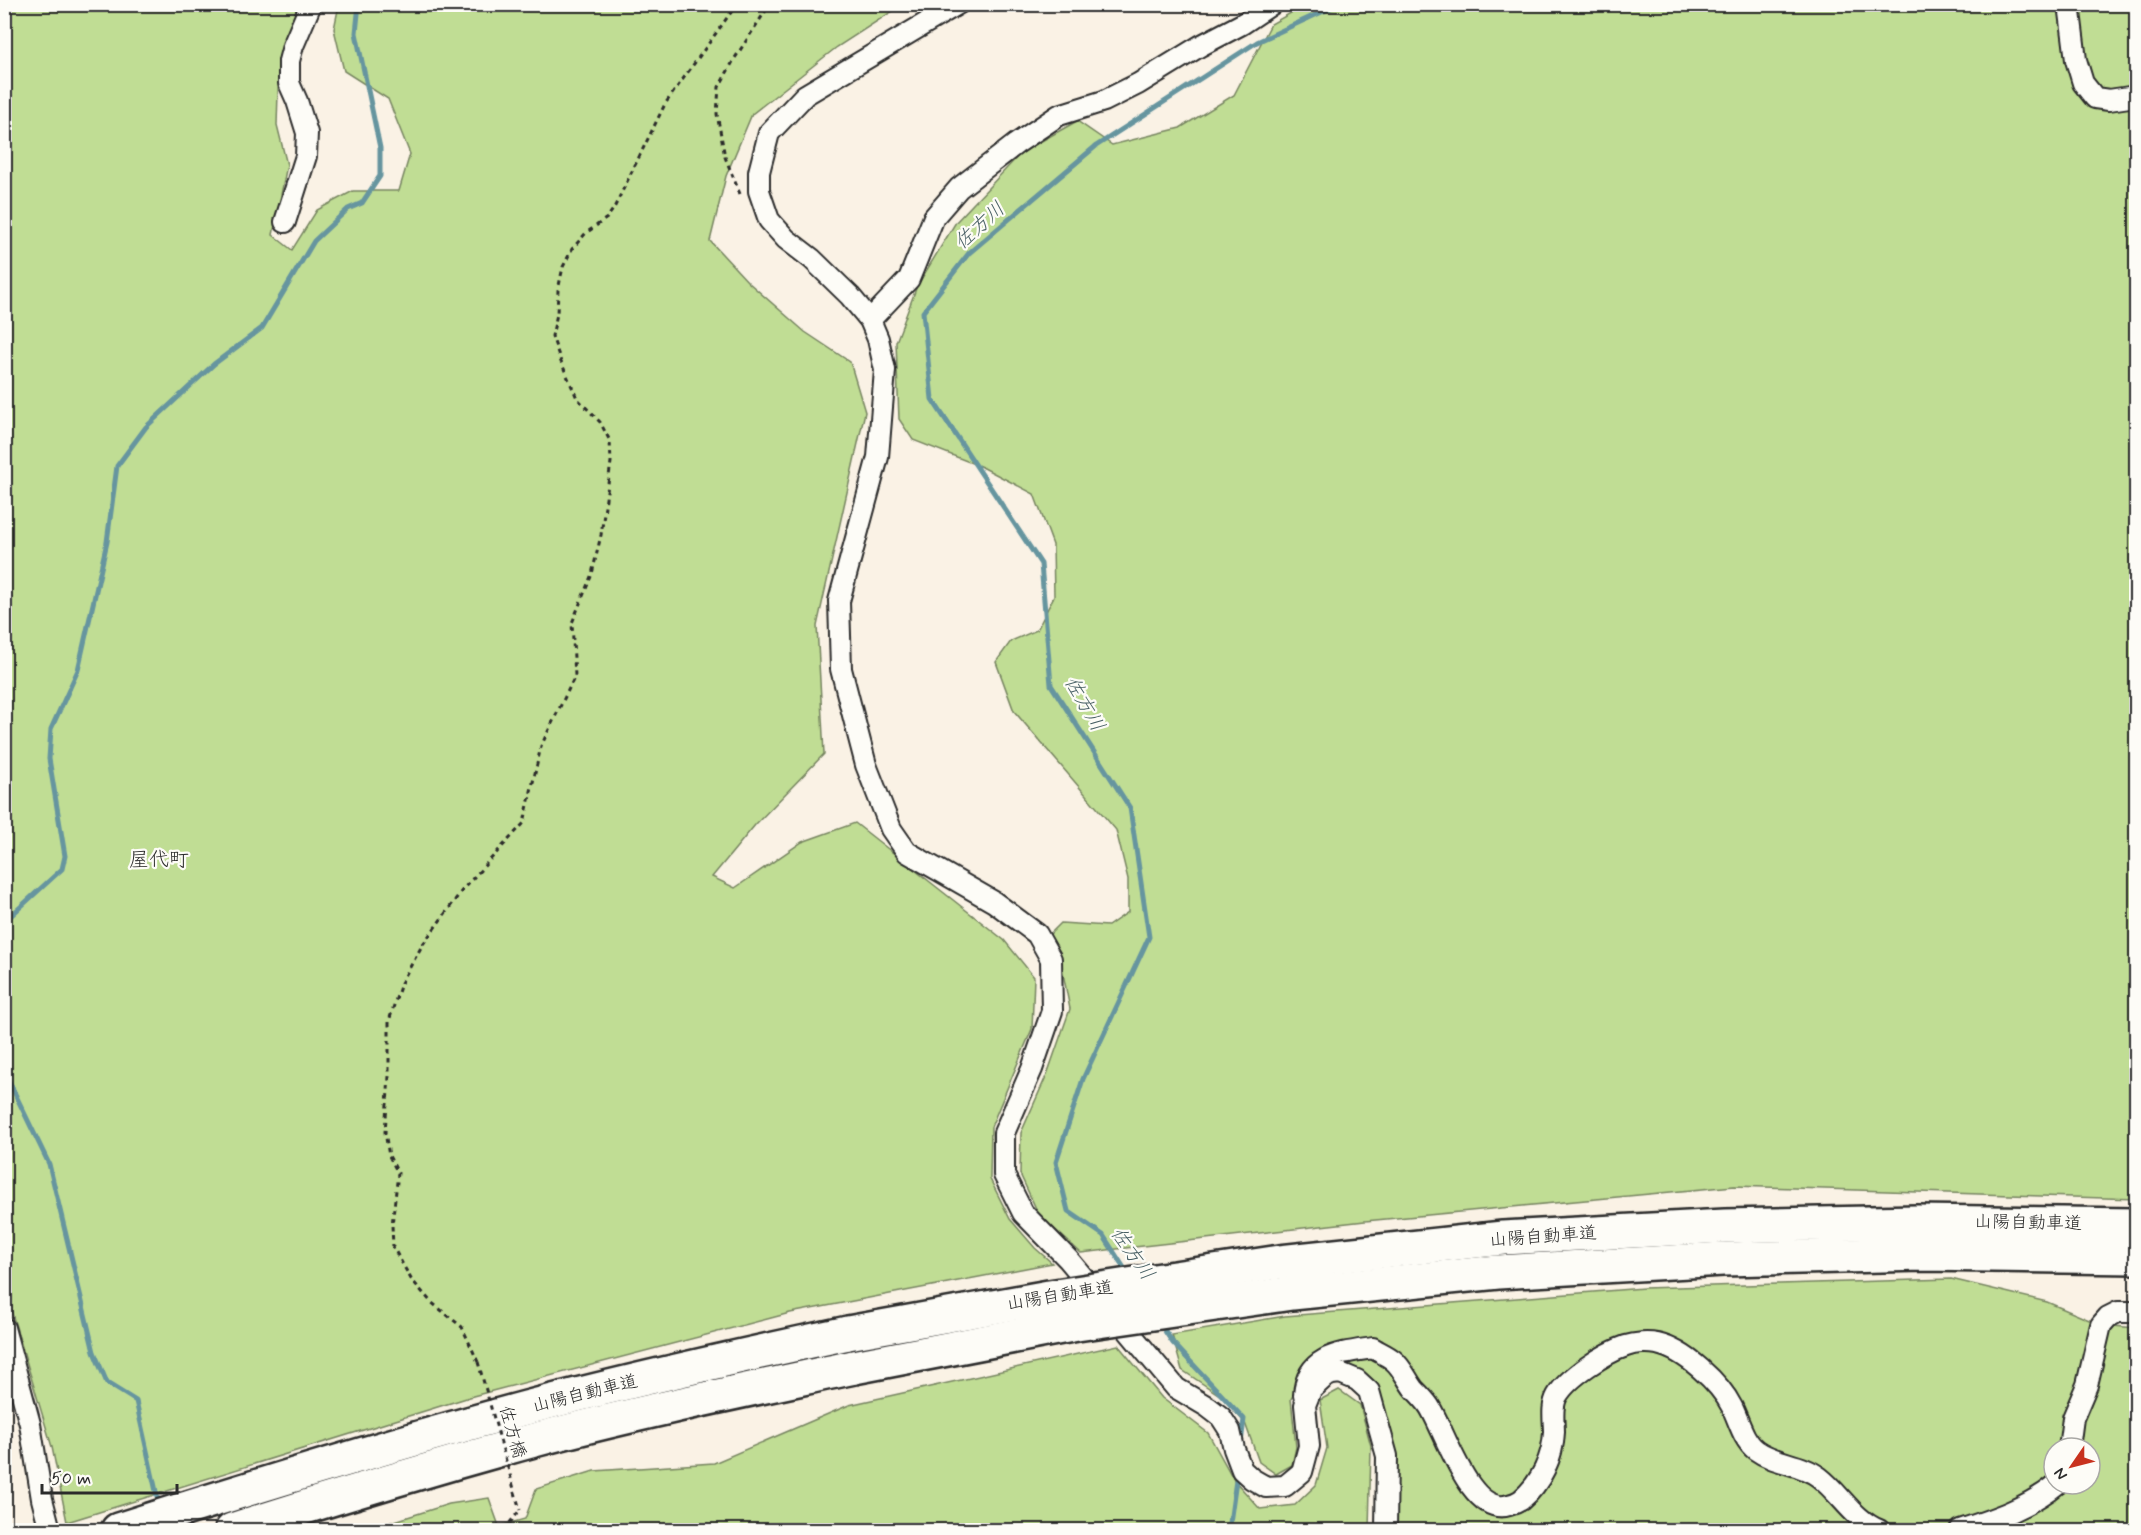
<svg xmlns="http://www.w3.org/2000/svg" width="2141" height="1535" font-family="Mynerve,'Klee One',sans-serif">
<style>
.green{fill:#c0dd94;stroke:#768460;stroke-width:1.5;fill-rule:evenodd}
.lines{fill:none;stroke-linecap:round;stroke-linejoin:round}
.stream{stroke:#66959f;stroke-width:5}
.minor-casing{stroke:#2b2b2b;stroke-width:24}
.motorway-casing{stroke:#2b2b2b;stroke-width:38}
.path{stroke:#2b2b2b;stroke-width:3;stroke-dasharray:4.5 4.5;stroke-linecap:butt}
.minor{stroke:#fdfcf7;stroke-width:20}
.motorway{stroke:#fdfcf7;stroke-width:33}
.motorway-bridge-casing{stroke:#2b2b2b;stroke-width:38;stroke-linecap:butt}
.path-bridge{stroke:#2b2b2b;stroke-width:3;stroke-dasharray:4.5 4.5;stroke-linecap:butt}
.motorway-bridge{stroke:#fdfcf7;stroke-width:33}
.labels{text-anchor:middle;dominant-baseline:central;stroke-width:4.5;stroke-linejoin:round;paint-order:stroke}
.street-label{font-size:18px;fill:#2b2b2b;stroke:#fdfcf7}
.water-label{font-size:20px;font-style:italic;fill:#496065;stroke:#fdfcf7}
.neighbourhood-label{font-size:20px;fill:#2b2b2b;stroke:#fdfcf7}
</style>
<rect width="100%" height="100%" fill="#faf2e5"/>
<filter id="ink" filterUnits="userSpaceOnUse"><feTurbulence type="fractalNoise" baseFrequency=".0167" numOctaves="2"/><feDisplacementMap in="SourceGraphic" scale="12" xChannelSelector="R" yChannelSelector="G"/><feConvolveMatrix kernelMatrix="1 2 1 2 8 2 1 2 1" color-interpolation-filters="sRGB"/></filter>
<g filter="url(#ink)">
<g class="green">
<polygon points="4,5 301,5 279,60 277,125 287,165 273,235 292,250 317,210 353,191 399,191 410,154 388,99 344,71 334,29 339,5 902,5 837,47 752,114 726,176 710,241 748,282 805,332 850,362 865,412 817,626 824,754 755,825 712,877 735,888 802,842 855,823 1004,940 1034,977 1032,1029 991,1127 990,1179 1010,1219 1035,1248 1052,1263 790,1313 473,1396 67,1522 52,1447 4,1287"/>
<polygon points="1305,5 2136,5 2136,1199 1734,1186 1365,1221 1081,1253 1039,1215 1020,1174 1021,1133 1048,1072 1070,1009 1060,958 1048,936 1061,923 1108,926 1128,912 1128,879 1116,830 1014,711 996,662 1011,641 1037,630 1054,596 1053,545 1034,494 982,467 913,440 899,419 896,342 917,286 956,222 1022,152 1077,121 1112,145 1180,128 1234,95 1271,24"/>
<path d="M1951,1279L2047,1302L2101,1325L2136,1328V1530H1394L1369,1381L1349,1364L1329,1367L1303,1378L1291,1399L1296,1447L1292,1465L1276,1474L1259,1462L1245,1423L1221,1396L1182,1370L1172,1335L1285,1316L1644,1288ZM2054,1448H2090V1484H2054Z"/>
<polygon points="1118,1345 1162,1398 1208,1433 1234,1480 1260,1509 1295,1505 1316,1485 1327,1448 1320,1400 1339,1390 1360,1405 1371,1446 1369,1530 366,1530 449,1504 489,1498 499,1526 525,1519 536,1489 594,1471 714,1463 849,1405"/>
</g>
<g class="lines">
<g class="stream">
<polyline points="4,922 62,869 65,856 49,759 51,729 78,670 107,542 117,466 146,427 214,364 262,328 314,241 348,209 362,203 380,176 380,148 356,33 359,4"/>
<polyline points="4,1071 49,1164 94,1352 107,1383 136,1401 159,1505"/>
<polyline points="1128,1274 1103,1235 1068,1211 1056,1162 1083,1079 1149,937 1130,808 1051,685 1041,564 932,399 923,312 969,253 1096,146 1257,42 1339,4"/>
<polyline points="1159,1322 1173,1343 1244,1419 1241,1443"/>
<polyline points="1229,1530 1237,1473"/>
</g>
<g class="minor-casing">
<g id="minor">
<polyline points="958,4 805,95 769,133 759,172 759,191 769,220 786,239 812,259 850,296 870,320 878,339 885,370 878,457 839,601 841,669 866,765 891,829 907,852 994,902 1037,934 1051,959 1052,1011 1032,1069 1004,1133 1004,1175 1023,1213 1068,1259 1176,1388 1208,1407 1221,1417 1230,1431 1234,1449 1242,1470 1252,1479 1266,1487 1285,1486 1302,1472 1309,1446 1305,1405 1311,1390 1325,1377 1332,1374 1340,1373 1357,1380 1369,1391 1387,1456 1386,1530"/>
<polyline points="2069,4 2076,60 2083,83 2095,98 2109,100 2136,96"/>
<polyline points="285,222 306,156 307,133 297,101 289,83 289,61 293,46 311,4"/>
<polyline points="870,320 909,279 934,217 959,188 1016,144 1059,115 1104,101 1138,84 1200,46 1242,24 1272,4"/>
<polyline points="4,1328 30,1424 42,1499 50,1530"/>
<path d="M1304,1395C1306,1355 1340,1353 1373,1348C1379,1352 1387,1355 1393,1360C1402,1367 1407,1380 1414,1389C1419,1394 1425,1400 1429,1406C1445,1430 1470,1518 1509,1505C1513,1504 1518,1502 1521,1500C1541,1483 1553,1457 1554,1432C1554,1420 1551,1407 1557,1396C1568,1377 1605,1353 1626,1346C1635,1343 1648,1342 1657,1344C1685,1350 1720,1383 1732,1407C1739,1421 1743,1440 1756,1450C1775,1464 1801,1463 1819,1477C1840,1493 1854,1520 1879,1530"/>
<polyline points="2069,1448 2073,1418 2087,1385 2101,1325 2108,1317 2118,1312 2136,1312"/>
<path d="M1960,1530C1994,1519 2029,1507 2057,1484"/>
</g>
</g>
<g class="motorway-casing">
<g id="motorway">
<path d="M118,1530C253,1487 389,1445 526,1408C633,1380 740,1356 848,1333"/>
<path d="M232,1530C332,1498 432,1468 534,1440C639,1412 747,1390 854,1367"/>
</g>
</g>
<g class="path">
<polyline points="740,194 725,157 717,114 719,87 735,58 770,4"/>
<polyline points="478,1362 462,1327 431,1302 411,1279 393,1247 392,1225 398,1173 389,1156 385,1132 389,1076 389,1021 401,983 423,944 463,889 524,823 541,746 575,676 572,623 592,574 601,535 611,462 610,441 600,422 577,398 561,362 552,336 557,314 558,290 563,267 572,249 586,233 607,218 614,208 665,104 737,4"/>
<polyline points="504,1530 520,1510"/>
</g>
<use href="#minor" class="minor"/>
<use href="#motorway" class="motorway"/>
<g class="motorway-bridge-casing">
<g id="motorway-bridge">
<polyline points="848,1333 1049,1297 1280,1262 1503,1238 1725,1226 1917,1222 2136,1225"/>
<polyline points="854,1367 1077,1324 1292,1293 1498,1272 1723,1259 1923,1254 2136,1257"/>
</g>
</g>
<polyline class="path-bridge" points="478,1362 520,1510"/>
<use href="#motorway-bridge" class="motorway-bridge"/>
</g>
</g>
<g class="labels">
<g class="street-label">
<text transform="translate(2028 1223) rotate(1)">山陽自動車道</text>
<text transform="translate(1543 1237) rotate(-4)">山陽自動車道</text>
<text transform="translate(1060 1296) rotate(-9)">山陽自動車道</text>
<text transform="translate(585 1394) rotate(-14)">山陽自動車道</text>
<text transform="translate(512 1432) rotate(74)">佐方橋</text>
</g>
<g class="water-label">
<text transform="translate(980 226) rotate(-42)">佐方川</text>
<text transform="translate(1084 704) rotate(60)">佐方川</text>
<text transform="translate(1132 1254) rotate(55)">佐方川</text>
</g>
<g class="neighbourhood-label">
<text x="159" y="860">屋代町</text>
</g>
</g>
<rect width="2141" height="1535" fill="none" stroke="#fdfcf7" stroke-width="24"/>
<rect x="12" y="12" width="2117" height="1511" fill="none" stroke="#2b2b2b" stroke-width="2" filter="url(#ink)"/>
<g transform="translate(2072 1466) rotate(235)"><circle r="28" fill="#fdfcf7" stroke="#a9a8a5" stroke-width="1.5"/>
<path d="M0-4.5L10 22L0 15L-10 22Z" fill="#c8321e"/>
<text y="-9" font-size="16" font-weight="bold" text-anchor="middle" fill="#2b2b2b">N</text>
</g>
<path d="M42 1484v9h135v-9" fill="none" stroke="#2b2b2b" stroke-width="3"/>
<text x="51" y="1484" font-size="18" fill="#2b2b2b" stroke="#fdfcf7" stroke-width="4.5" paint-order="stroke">50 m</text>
</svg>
